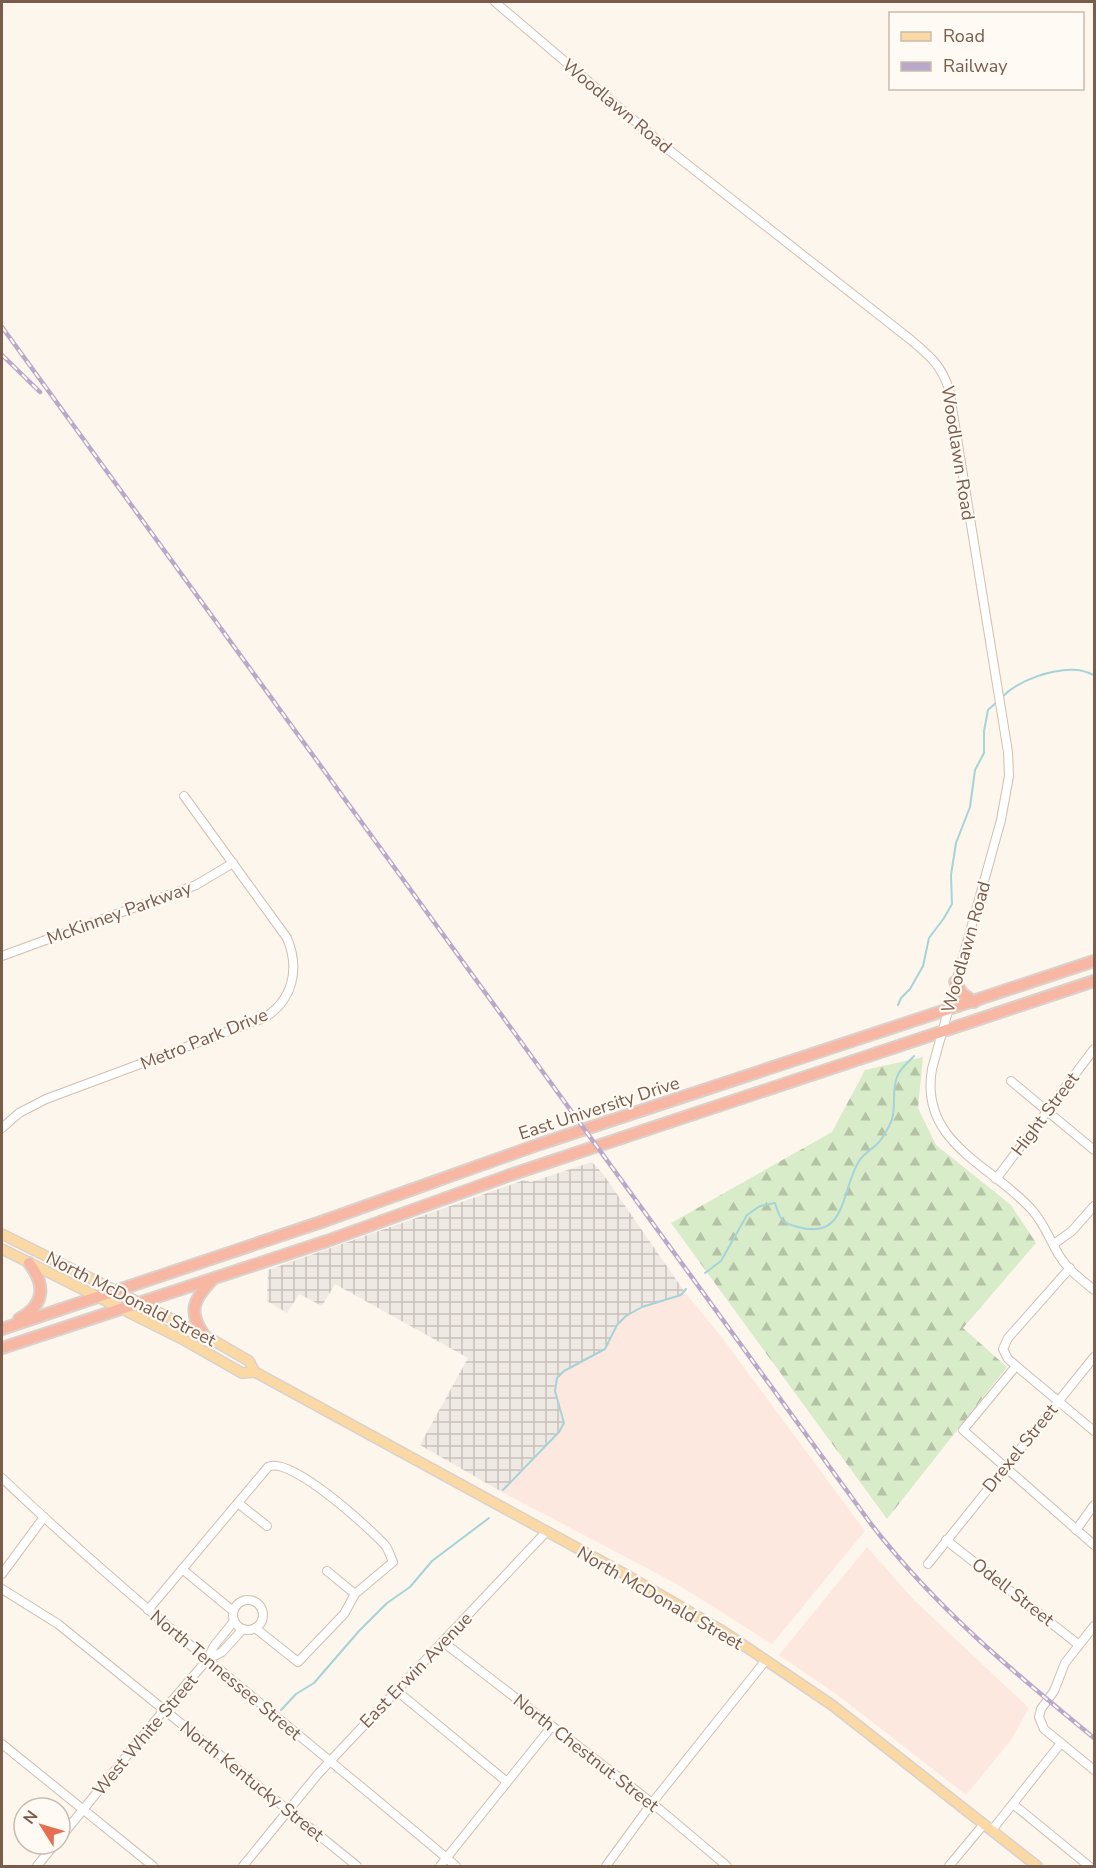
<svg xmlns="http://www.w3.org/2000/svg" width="1096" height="1868" font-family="'Nunito Sans',sans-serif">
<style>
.commercial{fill:#fde8e0}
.industrial{fill:url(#industrial-grid)}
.forest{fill:url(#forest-firs)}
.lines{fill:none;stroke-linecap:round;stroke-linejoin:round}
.stream{stroke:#a5d3da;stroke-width:2}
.minor-casing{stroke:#d1beb0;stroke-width:10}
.major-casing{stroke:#dad1cd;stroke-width:12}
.highway-casing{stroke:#dad1cd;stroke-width:14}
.minor{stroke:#fff;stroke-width:8}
.major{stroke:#fbd9a5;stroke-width:9}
.highway{stroke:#f7b7a3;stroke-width:10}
.rail-casing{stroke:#b9a8c9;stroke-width:4.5}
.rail{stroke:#fffaf3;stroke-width:2;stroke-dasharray:7;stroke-linecap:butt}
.labels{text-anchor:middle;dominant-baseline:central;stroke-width:4.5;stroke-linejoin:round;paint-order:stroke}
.street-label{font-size:18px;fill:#7a5c4d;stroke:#fffaf3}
</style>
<defs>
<pattern id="industrial-grid" width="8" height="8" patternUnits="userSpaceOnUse" patternTransform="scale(1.5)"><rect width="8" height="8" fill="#efe9e4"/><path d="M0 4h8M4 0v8" fill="none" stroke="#c7c0bb"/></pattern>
<pattern id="forest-firs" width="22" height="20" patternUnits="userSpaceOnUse" patternTransform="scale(1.5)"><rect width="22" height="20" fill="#d8ecc9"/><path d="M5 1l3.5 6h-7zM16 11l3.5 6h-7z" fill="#b4c2a5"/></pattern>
</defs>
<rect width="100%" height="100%" fill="#fdf6ec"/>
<g class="commercial">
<polygon points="684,1291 723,1339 865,1531 772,1644 677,1584 502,1492 515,1476 559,1432 562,1411 555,1391 557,1378 564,1371 605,1349 617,1325 626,1316 642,1307 681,1295"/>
<polygon points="867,1547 914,1600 1029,1708 1011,1740 966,1795 839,1696 779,1655"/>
</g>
<polygon class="industrial" points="592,1162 603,1174 684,1291 681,1295 642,1307 626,1316 617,1325 605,1349 565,1371 557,1378 555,1391 564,1423 559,1432 515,1476 502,1492 420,1445 468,1358 335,1284 322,1306 299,1294 287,1313 267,1301 268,1270 524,1180 531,1182"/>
<polygon class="forest" points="923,1057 918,1108 936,1145 1011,1205 1036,1243 963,1328 1007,1367 887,1519 671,1223 832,1132 865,1070"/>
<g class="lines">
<g class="stream">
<path d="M1002,697C1019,680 1053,668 1077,670C1082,670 1089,673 1094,675"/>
<polyline points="898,1005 901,998 910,989 923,966 929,938 944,918 952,904 951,875 956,843 970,807 975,770 984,753 984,731 988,710 998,701"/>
<path d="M705,1273L721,1261L747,1215L760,1206L775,1203C780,1219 781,1223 798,1227C847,1241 841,1190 859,1161C864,1153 873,1149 879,1142C884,1137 888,1128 891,1122C897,1108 891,1092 897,1077C900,1068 908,1063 914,1056"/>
<polyline points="503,1490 559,1432 564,1423 555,1391 557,1378 564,1371 605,1349 617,1325 626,1316 642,1307 681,1295 686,1289"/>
<polyline points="281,1710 296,1694 314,1683 359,1631 387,1603 410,1587 432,1561 489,1518"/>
</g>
<g class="minor-casing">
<g id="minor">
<path d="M495,2L669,150L911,340C930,356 941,365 949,389L1008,752L1009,776L1001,820L932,1069C919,1144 993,1165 1033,1211C1044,1224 1050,1240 1059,1255C1067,1269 1082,1280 1094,1290"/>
<polyline points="2,956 196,885 233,863"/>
<polyline points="1011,1081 1094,1150"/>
<path d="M2,1128L19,1113L46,1099L264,1018C293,1000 300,969 287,938L184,796"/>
<polyline points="996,1179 1094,1049"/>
<polyline points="1054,1244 1072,1231 1094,1206"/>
<polyline points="1070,1268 1008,1338 1003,1349 1008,1359 1094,1431"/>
<polyline points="1016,1366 963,1430 1094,1545"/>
<path d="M2,1478C146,1615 304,1737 456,1866"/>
<polyline points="238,1503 267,1526"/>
<polyline points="1076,1530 1094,1505"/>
<polyline points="946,1540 1079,1645"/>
<polyline points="928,1564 1094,1357"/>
<polyline points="182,1569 233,1611"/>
<polyline points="327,1571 355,1594"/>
<polyline points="2,1574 44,1517"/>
<polyline points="2,1589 58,1624 357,1866"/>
<circle cx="248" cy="1615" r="15"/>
<path d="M148,1610L268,1467C290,1455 368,1527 385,1545C389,1550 390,1556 393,1562L355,1594L344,1614L298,1662L255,1628"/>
<polyline points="1094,1626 1065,1663 1054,1691 1041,1709 1039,1717 1044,1729 1094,1770"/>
<polyline points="443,1642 652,1803 727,1866"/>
<polyline points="207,1660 222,1652 243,1629"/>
<polyline points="397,1691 507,1782"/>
<polyline points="2,1744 153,1866"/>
<polyline points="1013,1804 1089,1866"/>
<polyline points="992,1830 1061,1743"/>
<polyline points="60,1838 164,1710 207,1660 214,1646 234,1621"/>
<polyline points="37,1866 55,1844"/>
<polyline points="243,1866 318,1774 546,1532"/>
<polyline points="440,1866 552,1726"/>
<polyline points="606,1866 652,1803 766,1660"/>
<polyline points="949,1866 984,1824"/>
</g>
</g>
<g class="major-casing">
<g id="major">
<polyline points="2,1234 204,1335 249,1361 255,1372 621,1572 724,1632 832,1705 1037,1866"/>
<polyline points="2,1249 184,1340 242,1373 255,1372"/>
</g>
</g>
<g class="highway-casing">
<g id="highway">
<polyline points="955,982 962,993 974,1002"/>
<path d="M19,1319C45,1305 46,1285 29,1263"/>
<polyline points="2,1329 321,1222 540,1144 1094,961"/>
<path d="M204,1335C188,1312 193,1300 211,1281"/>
<polyline points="2,1348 327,1241 510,1175 1094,981"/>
</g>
</g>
<use href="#minor" class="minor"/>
<use href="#major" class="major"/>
<use href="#highway" class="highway"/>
<g class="rail-casing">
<g id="rail">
<path d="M2,327L871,1524C937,1609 1012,1671 1094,1738"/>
<polyline points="2,355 40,392"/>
</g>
</g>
<use href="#rail" class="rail"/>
</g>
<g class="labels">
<g class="street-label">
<text transform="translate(617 106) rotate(40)">Woodlawn Road</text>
<text transform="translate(958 453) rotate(81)">Woodlawn Road</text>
<text transform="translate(119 913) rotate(-20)">McKinney Parkway</text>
<text transform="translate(966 947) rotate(-74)">Woodlawn Road</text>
<text transform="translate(204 1039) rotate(-22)">Metro Park Drive</text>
<text transform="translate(599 1108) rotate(-18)">East University Drive</text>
<text transform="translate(1045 1114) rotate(-53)">Hight Street</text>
<text transform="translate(131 1299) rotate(27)">North McDonald Street</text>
<text transform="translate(1020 1448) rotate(-51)">Drexel Street</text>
<text transform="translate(1013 1592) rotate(38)">Odell Street</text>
<text transform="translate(660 1598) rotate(30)">North McDonald Street</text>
<text transform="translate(416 1670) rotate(-46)">East Erwin Avenue</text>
<text transform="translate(226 1675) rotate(40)">North Tennessee Street</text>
<text transform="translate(145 1735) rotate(-50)">West White Street</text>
<text transform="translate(586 1753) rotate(38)">North Chestnut Street</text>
<text transform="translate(252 1781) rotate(39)">North Kentucky Street</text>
</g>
</g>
<rect width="1096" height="1868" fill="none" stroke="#7a5c4d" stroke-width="6"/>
<rect x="889" y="12" width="195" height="78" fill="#fffaf3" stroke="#cabbb1" stroke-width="1.5"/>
<rect x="901" y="32" width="30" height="9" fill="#fbd9a5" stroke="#cabbb1" stroke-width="1.5"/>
<text x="943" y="42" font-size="18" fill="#7a5c4d">Road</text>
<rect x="901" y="62" width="30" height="9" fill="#b9a8c9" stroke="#cabbb1" stroke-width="1.5"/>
<text x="943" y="72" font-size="18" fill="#7a5c4d">Railway</text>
<g transform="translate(42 1826) rotate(307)"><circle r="28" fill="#fffaf3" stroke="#cabbb1" stroke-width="1.5"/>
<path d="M0-4.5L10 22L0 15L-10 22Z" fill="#e76f51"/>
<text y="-9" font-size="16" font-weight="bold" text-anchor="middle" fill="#7a5c4d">N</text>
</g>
</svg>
